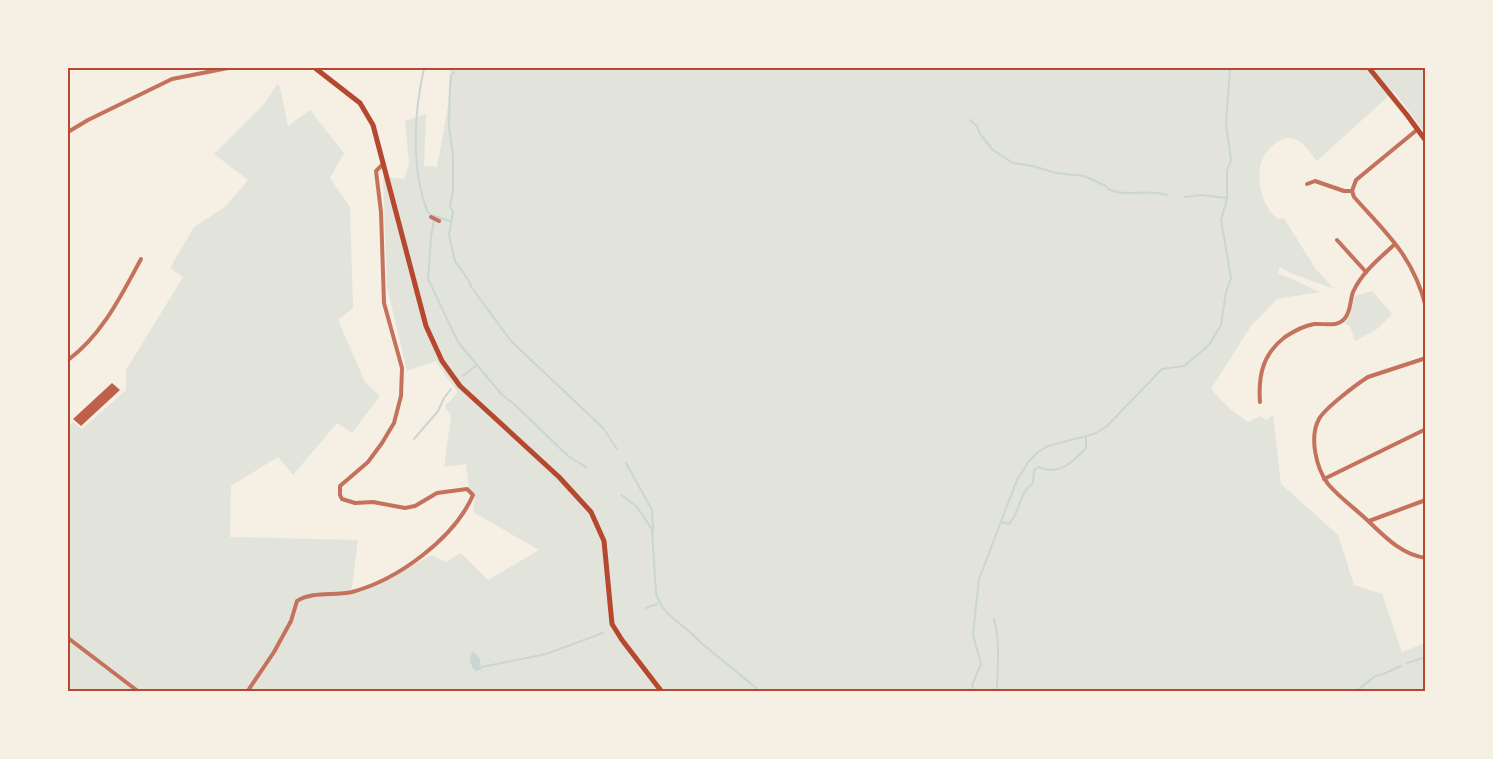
<svg xmlns="http://www.w3.org/2000/svg" width="1493" height="759" font-family="Barlow,sans-serif">
<style>
.green{fill:#e2e4dc}
.water{fill:#c9d6d2}
.lines{fill:none;stroke-linecap:round;stroke-linejoin:round}
.stream{stroke:#c9d6d2;stroke-width:2}
.building{fill:#bf614a}
.minor{stroke:#c5725c;stroke-width:4}
.secondary{stroke:#b5482f;stroke-width:5}
.neatline{fill:none;stroke:#b5482f;stroke-width:2}
</style>
<rect width="100%" height="100%" fill="#f6efe4"/>
<g class="green">
<path d="M450,68H1425V133L1394,91L1317,161C1311,154 1305,144 1297,140C1282,132 1266,149 1261,163C1256,180 1263,209 1278,219L1284,218L1315,268L1334,289L1288,272L1280,267L1278,273L1320,292L1277,299L1251,326L1211,389L1230,409L1248,422L1260,416L1266,420L1273,415L1281,484L1338,535L1354,585L1382,594L1402,652L1425,643V691H68V426L73,422L82,429L126,390V370L183,277L170,268L194,227L225,207L248,180L214,154L265,103L277,84L280,87L288,126L310,110L344,153L330,178L350,207L353,308L338,320L365,382L380,396L352,433L337,423L293,475L278,457L231,486L230,537L358,540L351,594L361,592L432,555L446,562L461,553L488,580L539,550L473,512L475,496L469,490L466,464L444,467L451,416L445,406L458,392L444,374L436,361L407,371L387,287L383,177L404,179L409,164L405,121L426,114L424,166L437,167L448,106Z"/>
<polygon points="1372,291 1392,314 1377,329 1355,341 1350,326 1344,323 1350,313 1355,296"/>
</g>
<path class="water" d="M473,651L480,659L481,670L475,671C470,664 468,658 473,651Z"/>
<g class="lines">
<g class="stream">
<path d="M424,68C414,114 411,166 427,211L431,215L450,221"/>
<polyline points="454,72 451,76 450,89 449,126 453,156 453,192 450,206 453,212 449,235 455,261 469,281 472,288 511,341 603,428 617,449"/>
<path d="M970,120L977,126L980,134L993,150L1013,163L1033,166L1056,173L1084,176L1106,186L1108,189C1126,198 1147,188 1167,195"/>
<polyline points="1185,197 1202,195 1226,198"/>
<polyline points="434,220 431,237 428,279 458,342 502,395 514,404 568,456 586,467"/>
<polyline points="463,376 477,365"/>
<polyline points="414,439 438,411 444,398 451,389"/>
<polyline points="626,463 652,510 653,534"/>
<path d="M621,495L634,504L642,514L652,530L656,593C662,617 685,624 700,642L761,692"/>
<path d="M1001,522L1009,524C1021,511 1018,494 1033,483L1034,470L1039,467C1058,477 1074,461 1086,448V437"/>
<polyline points="646,608 657,604"/>
<path d="M994,619C1001,644 997,668 997,692"/>
<polyline points="1407,663 1426,657"/>
<polyline points="482,667 546,654 603,633"/>
<polyline points="975,692 972,685 981,664 973,635 979,579 1017,480 1029,461 1038,452 1048,446 1094,434 1106,427 1162,369 1184,366 1209,345 1221,325 1226,292 1231,278 1221,220 1227,199 1227,171 1231,160 1226,124 1230,68"/>
<polyline points="1353,692 1358,690 1375,676 1381,675 1401,666"/>
</g>
</g>
<polygon class="building" points="112,383 120,390 81,426 73,419"/>
<g class="lines">
<g class="minor">
<path d="M1418,129L1356,180L1352,191L1354,197C1387,234 1413,256 1426,307"/>
<polyline points="68,132 88,120 172,79 228,68"/>
<polyline points="1307,184 1315,181 1344,191 1352,191"/>
<polyline points="431,217 439,221"/>
<polyline points="1337,240 1366,272"/>
<path d="M1426,358L1368,377C1357,384 1325,408 1319,419C1309,437 1316,468 1328,484C1339,497 1353,507 1365,518C1383,535 1401,555 1426,558"/>
<path d="M68,360C102,335 121,296 141,259"/>
<path d="M1260,402C1258,375 1263,354 1285,337C1294,331 1303,326 1314,324C1325,323 1337,328 1345,318C1351,311 1350,300 1353,292C1362,272 1380,258 1395,244"/>
<polyline points="1324,479 1426,429"/>
<polyline points="1369,521 1423,501 1426,499"/>
<polyline points="68,638 139,692"/>
<path d="M247,692L274,652L291,621L297,601C313,591 334,596 352,592C397,580 454,539 473,495L467,489L437,493L415,506L405,508L373,502L355,503L342,499L340,495V486L368,462L382,443L394,423L401,396L402,368L384,303L381,212L376,171L383,164"/>
</g>
<g class="secondary">
<polyline points="315,68 360,103 373,125 426,326 442,361 460,386 559,477 591,512 604,541 612,624 622,640 662,692"/>
<polyline points="1369,68 1407,115 1426,141"/>
</g>
</g>
<rect width="1493" height="759" fill="none" stroke="#f6efe4" stroke-width="138"/>
<rect x="69" y="69" width="1355" height="621" class="neatline"/>
</svg>
